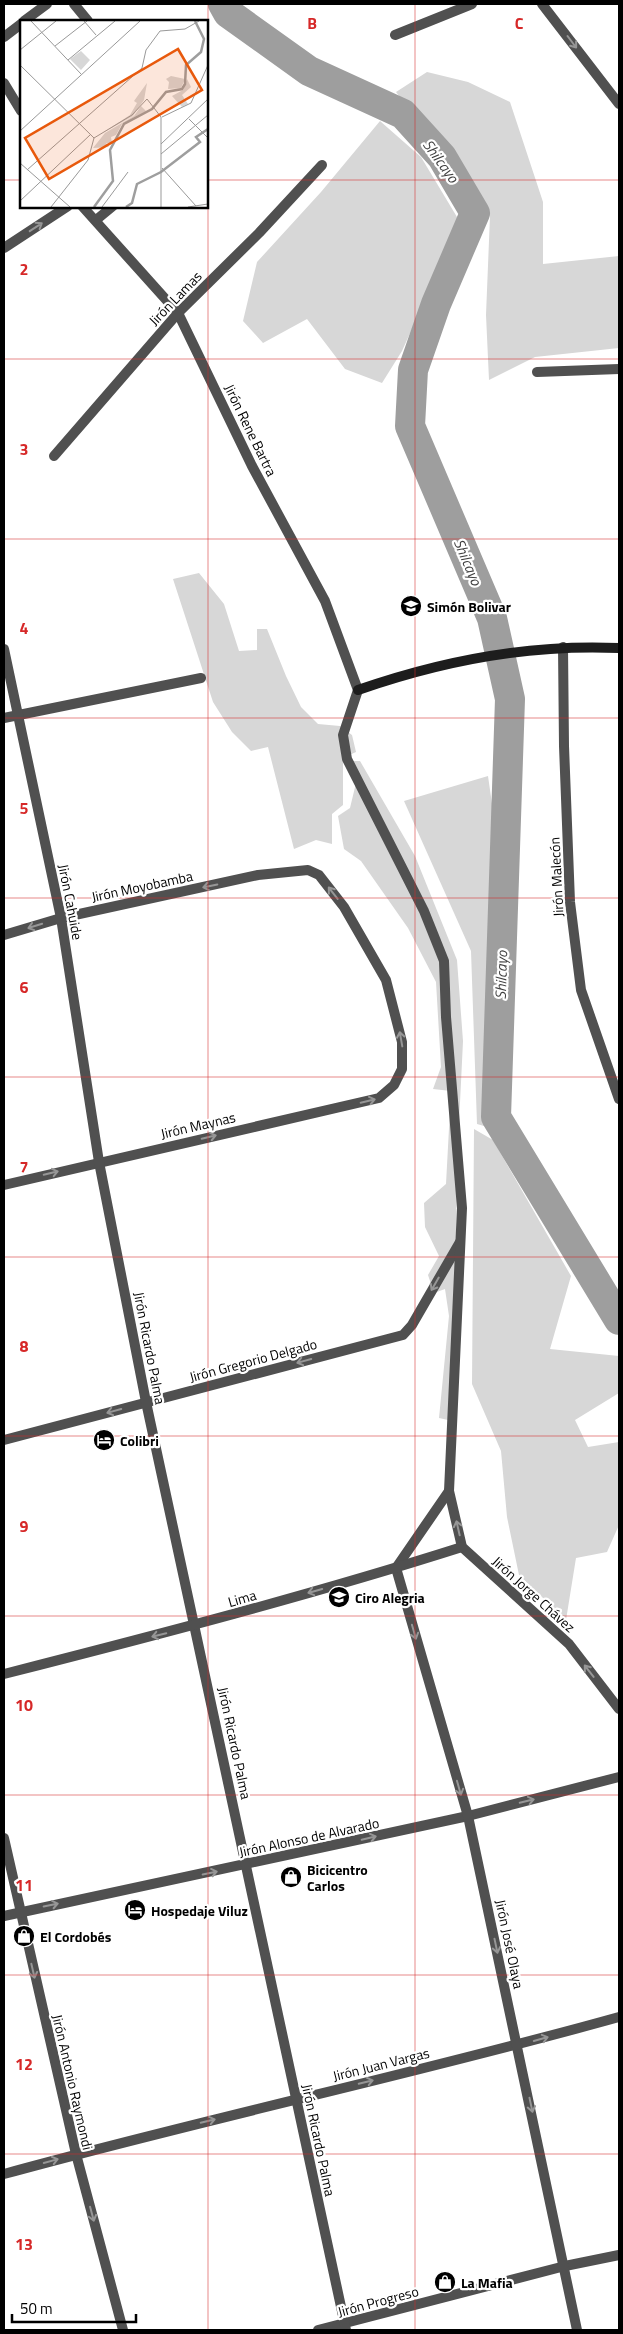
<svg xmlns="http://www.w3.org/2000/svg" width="623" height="2334" font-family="'Titillium Web',sans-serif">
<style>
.green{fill:#d7d7d7}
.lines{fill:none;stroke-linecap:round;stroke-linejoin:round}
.river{stroke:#9e9e9e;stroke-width:30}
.minor{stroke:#505050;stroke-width:10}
.tertiary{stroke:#505050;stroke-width:10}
.secondary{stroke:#1d1d1d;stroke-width:10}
.oneway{stroke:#969696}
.grid{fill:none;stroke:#d62828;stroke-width:1;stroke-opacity:0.55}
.labels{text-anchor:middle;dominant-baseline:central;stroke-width:4.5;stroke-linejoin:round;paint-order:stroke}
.street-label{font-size:14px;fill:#000;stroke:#fff}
.poi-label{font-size:14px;font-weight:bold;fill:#000;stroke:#fff;text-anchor:start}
.water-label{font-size:15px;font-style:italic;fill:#3f3f3f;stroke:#fff}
.inset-river{fill:none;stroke:#9e9e9e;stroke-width:2.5}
.inset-road{fill:none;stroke:#999;stroke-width:1}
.view{fill:#e8590c;fill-opacity:0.15;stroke:#e8590c;stroke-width:2.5}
.inset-edge{fill:none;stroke:#000;stroke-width:2.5}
.grid-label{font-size:16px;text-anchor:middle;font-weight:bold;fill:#d62828;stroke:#fff;stroke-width:4.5;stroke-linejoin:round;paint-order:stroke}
</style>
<rect width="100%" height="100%" fill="#fff"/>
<g class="green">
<polygon points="427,72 468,82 510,102 543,202 543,264 619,256 619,348 535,357 489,380 486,315 490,216 396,92"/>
<polygon points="380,121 421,157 460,222 402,351 382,383 345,369 307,319 263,343 243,321 257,262 321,192"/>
<polygon points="199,573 224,604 239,651 257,650 257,629 267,629 286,676 301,707 318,724 340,726 352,735 356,752 343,758 343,805 332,814 332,844 316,840 294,849 268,747 251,751 232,732 213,702 173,579"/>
<polygon points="351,761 360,761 415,856 457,960 463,1041 457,1164 455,1321 448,1420 439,1418 449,1316 445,1289 434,1293 428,1275 439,1256 425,1227 424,1203 446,1184 451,1091 433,1089 441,1067 436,982 408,928 361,861 344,849 338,816 350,808 356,783"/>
<polygon points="488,776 496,832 489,1030 491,1128 477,1124 471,951 404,801"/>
<polygon points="474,1129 493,1140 571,1276 550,1349 619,1356 619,1393 575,1420 588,1447 619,1442 619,1525 607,1552 576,1558 566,1620 519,1575 507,1517 501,1451 472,1384"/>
</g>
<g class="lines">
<polyline class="river" points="223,4 228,13 309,71 403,114 442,157 475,213 436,304 413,370 410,426 492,618 510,699 496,1117 619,1320"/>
<g class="minor">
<polyline points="74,4 88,21"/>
<polyline points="24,21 47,4"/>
<polyline points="395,35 472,4"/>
<polyline points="4,37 21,24"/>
<polyline points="4,83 21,111"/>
<polyline points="82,206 178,313 252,466 325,601 358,690"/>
<polyline points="96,220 113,206"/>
<polyline points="4,248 68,206"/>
<polyline points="537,372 619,369"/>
<polyline points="54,456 178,313 259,233 322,165"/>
<polyline points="563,647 564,746 570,902 581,990 619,1099"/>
<polyline points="4,718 201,678"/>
<polyline points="4,935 61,918 258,875 308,870 319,875 344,907 386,980 402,1042 402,1069 394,1085 379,1098 4,1185"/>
<polyline points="4,1440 403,1335 412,1325 460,1242"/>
<polyline points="4,1838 76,2154 123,2330"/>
<polyline points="4,1916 468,1816 619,1777"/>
<path d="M4,2174C208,2118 415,2074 619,2017"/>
<polyline points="318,2330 565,2266 619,2255"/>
</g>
<g class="tertiary">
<polyline points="542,4 619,104"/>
<polyline points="4,649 61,918 99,1162 146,1402 346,2330"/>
<polyline points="358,690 343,735 347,759 424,911 444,961 446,1017 462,1208 449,1491 462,1547 569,1644 619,1709"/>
<polyline points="396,1568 468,1816 577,2330"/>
<polyline points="396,1568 449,1491"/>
<path d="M4,1674C157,1635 311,1595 462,1547"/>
</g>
<path class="secondary" d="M358,690C441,661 531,644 619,648"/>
</g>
<defs><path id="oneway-shaft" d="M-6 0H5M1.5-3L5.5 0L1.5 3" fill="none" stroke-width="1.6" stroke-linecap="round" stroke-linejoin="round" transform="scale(1.25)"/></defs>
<g class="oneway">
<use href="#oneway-shaft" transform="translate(572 42) rotate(53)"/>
<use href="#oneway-shaft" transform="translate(36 227) rotate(-33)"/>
<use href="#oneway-shaft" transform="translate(210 886) rotate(168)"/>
<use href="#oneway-shaft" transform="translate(333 893) rotate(-128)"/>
<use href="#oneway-shaft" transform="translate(35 926) rotate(163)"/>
<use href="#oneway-shaft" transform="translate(401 1039) rotate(-100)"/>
<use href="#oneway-shaft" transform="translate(368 1101) rotate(-13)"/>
<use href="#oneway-shaft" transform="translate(209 1137) rotate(-13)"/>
<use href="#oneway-shaft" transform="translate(51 1173) rotate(-14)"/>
<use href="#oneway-shaft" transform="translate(435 1284) rotate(120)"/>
<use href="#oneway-shaft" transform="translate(304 1361) rotate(165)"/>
<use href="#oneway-shaft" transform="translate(114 1411) rotate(165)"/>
<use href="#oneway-shaft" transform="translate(458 1528) rotate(-103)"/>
<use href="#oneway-shaft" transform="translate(315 1591) rotate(164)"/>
<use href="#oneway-shaft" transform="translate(414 1632) rotate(74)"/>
<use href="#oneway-shaft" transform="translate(159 1635) rotate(166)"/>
<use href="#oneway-shaft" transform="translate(589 1671) rotate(-128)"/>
<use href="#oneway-shaft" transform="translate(459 1788) rotate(74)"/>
<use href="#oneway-shaft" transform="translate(527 1801) rotate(-14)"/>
<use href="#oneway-shaft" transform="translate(369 1838) rotate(-13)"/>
<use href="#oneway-shaft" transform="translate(210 1873) rotate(-12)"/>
<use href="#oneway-shaft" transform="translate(51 1905) rotate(-12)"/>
<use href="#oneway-shaft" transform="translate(496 1946) rotate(78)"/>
<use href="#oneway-shaft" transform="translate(33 1971) rotate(77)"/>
<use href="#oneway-shaft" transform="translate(541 2039) rotate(-16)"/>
<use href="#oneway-shaft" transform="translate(366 2082) rotate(-14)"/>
<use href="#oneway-shaft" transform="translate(531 2105) rotate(78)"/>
<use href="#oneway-shaft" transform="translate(208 2121) rotate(-14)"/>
<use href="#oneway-shaft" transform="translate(51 2161) rotate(-15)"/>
<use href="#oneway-shaft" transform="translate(92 2214) rotate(75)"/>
</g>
<path class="grid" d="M208,4V2330M415,4V2330M4,180H21M206,180H619M4,359H619M4,539H619M4,718H619M4,898H619M4,1077H619M4,1257H619M4,1436H619M4,1616H619M4,1795H619M4,1975H619M4,2154H619"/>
<defs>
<g id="university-disc" transform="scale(1.125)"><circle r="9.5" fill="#000" stroke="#fff"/><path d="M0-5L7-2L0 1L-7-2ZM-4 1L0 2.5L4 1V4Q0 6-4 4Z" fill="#fff"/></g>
<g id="hotel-disc" transform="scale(1.125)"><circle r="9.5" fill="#000" stroke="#fff"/><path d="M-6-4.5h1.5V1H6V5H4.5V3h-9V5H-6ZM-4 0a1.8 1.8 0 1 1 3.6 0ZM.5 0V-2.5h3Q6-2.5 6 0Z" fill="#fff"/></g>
<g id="school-disc" transform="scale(1.125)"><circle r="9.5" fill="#000" stroke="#fff"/><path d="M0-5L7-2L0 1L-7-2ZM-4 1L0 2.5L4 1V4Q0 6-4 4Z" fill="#fff"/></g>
<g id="shop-disc" transform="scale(1.125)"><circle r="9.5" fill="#000" stroke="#fff"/><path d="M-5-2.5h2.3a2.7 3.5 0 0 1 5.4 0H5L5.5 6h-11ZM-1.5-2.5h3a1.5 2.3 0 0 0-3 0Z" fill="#fff"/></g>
</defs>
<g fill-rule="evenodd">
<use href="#university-disc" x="411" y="606"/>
<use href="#hotel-disc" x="104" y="1440"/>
<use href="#school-disc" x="339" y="1597"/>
<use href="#shop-disc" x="291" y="1877"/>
<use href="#hotel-disc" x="135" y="1910"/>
<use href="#shop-disc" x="24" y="1936"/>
<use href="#shop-disc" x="445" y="2282"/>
</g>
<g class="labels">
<g class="street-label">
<text transform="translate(175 298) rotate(-46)">Jirón Lamas</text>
<text transform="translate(251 430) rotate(64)">Jirón Rene Bartra</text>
<text transform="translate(556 877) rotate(-93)">Jirón Malecón</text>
<text transform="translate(142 886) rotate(-12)">Jirón Moyobamba</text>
<text transform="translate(71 902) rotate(79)">Jirón Cahuide</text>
<text transform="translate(198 1125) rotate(-13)">Jirón Maynas</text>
<text transform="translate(150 1348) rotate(79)">Jirón Ricardo Palma</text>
<text transform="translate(253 1360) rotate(-15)">Jirón Gregorio Delgado</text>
<text transform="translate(534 1594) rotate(42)">Jirón Jorge Chávez</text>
<text transform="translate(242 1598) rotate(-16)">Lima</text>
<text transform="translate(235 1743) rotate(78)">Jirón Ricardo Palma</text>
<text transform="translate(309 1837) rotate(-12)">Jirón Alonso de Alvarado</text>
<text transform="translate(510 1944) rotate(78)">Jirón José Olaya</text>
<text transform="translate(381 2064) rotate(-14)">Jirón Juan Vargas</text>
<text transform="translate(73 2082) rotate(77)">Jirón Antonio Raymondi</text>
<text transform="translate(319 2140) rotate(78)">Jirón Ricardo Palma</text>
<text transform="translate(378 2301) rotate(-15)">Jirón Progreso</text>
</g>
<g class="poi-label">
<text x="427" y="606">Simón Bolivar</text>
<text x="120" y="1440">Colibri</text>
<text x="355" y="1597">Ciro Alegria</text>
<text x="307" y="1869">Bicicentro<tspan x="307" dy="16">Carlos</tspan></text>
<text x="151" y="1910">Hospedaje Viluz</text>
<text x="40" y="1936">El Cordobés</text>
<text x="461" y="2282">La Mafia</text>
</g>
<g class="water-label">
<text transform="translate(441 161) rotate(54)">Shilcayo</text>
<text transform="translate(468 562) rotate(67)">Shilcayo</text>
<text transform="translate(501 975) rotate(-88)">Shilcayo</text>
</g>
</g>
<g transform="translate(20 20)">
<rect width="188" height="188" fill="#fff"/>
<path d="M61,31L70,40L61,50L50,39ZM151,56L165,59L161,68L148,69L149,62L146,59ZM167,59L171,67L162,75L168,84L162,87L152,76L163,70ZM127,63L124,80L113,96L81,114L110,95L117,83L114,81ZM121,86L126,91L102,104L96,115L91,117L92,124L86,123L89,127L73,128L85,113L114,96Z" fill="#d7d7d7"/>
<path class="inset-river" d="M74,187L93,161L90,130L104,104L132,89L146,72L162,69L165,64L166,45L181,32L184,19L175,1M106,187L112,183L117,164L141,152L180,122L176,117L188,109"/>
<path class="inset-road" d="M11,1L61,54M64,1L76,15M35,26L67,1M0,30L36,1M48,40L95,1M0,45L74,118M127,79L141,97V187M142,97L171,83L188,45M169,99L188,118M0,111L120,1M141,124L188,79M141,134L188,95M0,143L50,187M142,148L176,186M7,150L122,48L126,30L140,11L165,9L179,1M0,181L70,115M31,187L68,140L74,118L112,95L127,79M82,187L108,152M168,187L188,184"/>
<path class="view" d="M158,29L182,70L29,159L5,118Z"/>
<rect width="188" height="188" class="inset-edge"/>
</g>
<g class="grid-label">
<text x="312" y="29">B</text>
<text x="519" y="29">C</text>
<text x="24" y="275">2</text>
<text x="24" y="455">3</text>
<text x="24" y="634">4</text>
<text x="24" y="814">5</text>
<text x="24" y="993">6</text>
<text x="24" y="1173">7</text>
<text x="24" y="1352">8</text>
<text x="24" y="1532">9</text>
<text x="24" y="1711">10</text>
<text x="24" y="1891">11</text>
<text x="24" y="2070">12</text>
<text x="24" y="2250">13</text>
</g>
<rect width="623" height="2334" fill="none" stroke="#000000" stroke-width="10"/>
<path d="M12 2314v8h124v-8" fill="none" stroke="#000000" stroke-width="2.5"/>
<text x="20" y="2314" font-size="15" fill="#000000" stroke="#ffffff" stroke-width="4" paint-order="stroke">50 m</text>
</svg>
